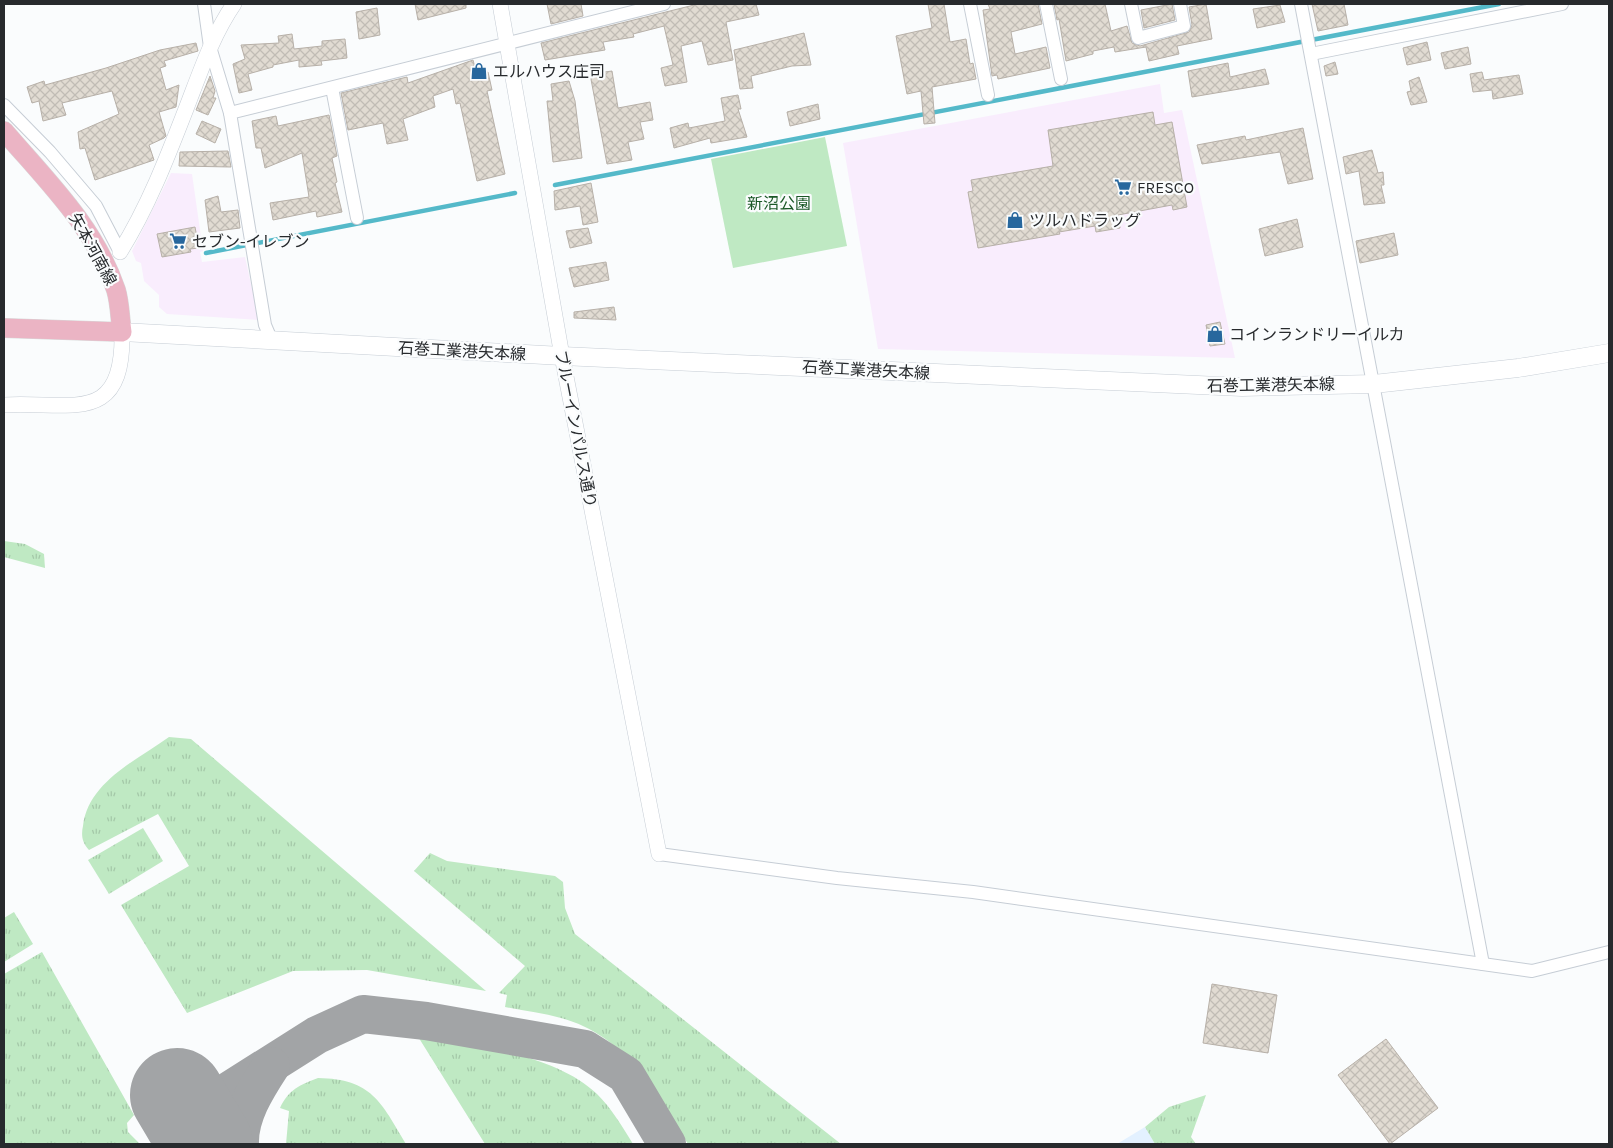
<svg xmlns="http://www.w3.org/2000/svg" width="1613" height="1148" font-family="Karla,'Noto Sans JP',sans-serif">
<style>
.commercial{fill:#f9edfd}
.built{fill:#e3f1ff}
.grass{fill:url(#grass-tufts)}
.park{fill:#bfe9c3}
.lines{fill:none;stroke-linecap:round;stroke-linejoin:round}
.stream{stroke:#54b9c9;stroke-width:4.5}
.taxiway{stroke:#a2a4a6;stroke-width:38}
.runway{stroke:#a2a4a6;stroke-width:94}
.building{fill:url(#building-cross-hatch);stroke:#b7b0a8}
.minor-casing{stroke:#c6cdd5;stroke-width:14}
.tertiary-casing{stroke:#c6cdd5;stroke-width:16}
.secondary-casing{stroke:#c6cdd5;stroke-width:19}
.primary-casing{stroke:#d8d9d9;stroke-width:20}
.minor{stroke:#fff;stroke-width:12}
.tertiary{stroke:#fff;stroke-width:15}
.secondary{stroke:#fff;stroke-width:18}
.primary{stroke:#ebb4c4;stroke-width:19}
.labels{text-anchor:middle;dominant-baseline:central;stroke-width:4.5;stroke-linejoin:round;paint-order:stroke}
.poi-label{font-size:16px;fill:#272a2d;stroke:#fafcfd;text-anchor:start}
.park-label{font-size:16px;fill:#1b5827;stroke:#fafcfd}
.street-label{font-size:16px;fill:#272a2d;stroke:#fafcfd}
</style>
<defs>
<pattern id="grass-tufts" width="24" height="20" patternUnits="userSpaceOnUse" patternTransform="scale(1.25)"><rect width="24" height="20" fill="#bfe9c3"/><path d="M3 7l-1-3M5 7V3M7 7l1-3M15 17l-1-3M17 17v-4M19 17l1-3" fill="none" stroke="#a4c8a8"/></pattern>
<pattern id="building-cross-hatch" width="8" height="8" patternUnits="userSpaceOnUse" patternTransform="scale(1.25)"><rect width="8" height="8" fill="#e1dbd2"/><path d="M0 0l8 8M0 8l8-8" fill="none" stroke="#c1bcb5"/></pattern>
</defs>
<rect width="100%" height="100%" fill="#fafcfd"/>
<g class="commercial">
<polygon points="1160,84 1164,113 1182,110 1235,358 878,349 843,143"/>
<polygon points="171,173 192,174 203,251 200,252 202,262 245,257 259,320 167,314 159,307 159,295 144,281 141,263 136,261 132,251"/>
</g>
<polygon class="built" points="1145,1127 1155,1144 1117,1144"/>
<g class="grass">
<polygon points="4,541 25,544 44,554 45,568 4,557"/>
<path d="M169,737L191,739L486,991L367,970L293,971L187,1013L121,905L189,866L158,814L89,850C82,843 81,835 83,826C88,782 137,760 169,737Z"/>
<polygon points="143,828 163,861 109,894 88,860"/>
<path d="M430,853L447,861L555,876L563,882L565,908L575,934L841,1144H688C656,1092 625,1035 561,1018C543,1013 524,1011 505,1007L507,995L499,993L525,966L414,871Z"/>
<polygon points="14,912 33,944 4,962 4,918"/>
<polygon points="42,952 134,1115 127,1123 128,1132 140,1144 4,1144 4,974"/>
<path d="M417,1035C472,1045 556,1054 597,1094C612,1109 622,1126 633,1144H485Z"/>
<path d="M318,1078C372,1079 381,1102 406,1144H286L289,1111L280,1108C289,1089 300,1085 318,1078Z"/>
<polygon points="1206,1095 1191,1137 1196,1144 1155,1144 1145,1127 1169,1107"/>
</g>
<polygon class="park" points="825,137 847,246 733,268 711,159"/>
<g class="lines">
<g class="stream">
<polyline points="555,185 1499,4"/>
<polyline points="206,253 515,193"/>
</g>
<g class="taxiway">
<polyline points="189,1116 317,1035 363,1014 426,1021 585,1049 626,1075 667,1144"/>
<path d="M240,1144C239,1116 256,1089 271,1066"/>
</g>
<polyline class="runway" points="177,1095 206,1144"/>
</g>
<g class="building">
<polygon points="415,4 466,4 466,8 418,20"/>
<polygon points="547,4 581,4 583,16 551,24"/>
<polygon points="698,4 756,4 759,15 726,22 733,60 708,65 702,41 681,46 687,82 665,86 661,68 673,65 664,26 633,34 634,37 603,42 605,50 545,60 541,43"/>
<polygon points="928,4 944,4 950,42 966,39 970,64 973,63 976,79 932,87 935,123 924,124 921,91 907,94 896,36 932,28"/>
<polygon points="988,4 1038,4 1042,24 1011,32 1015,54 1046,47 1050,68 998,79 997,75 992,76 983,10 990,9"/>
<polygon points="1054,4 1105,4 1111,31 1127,26 1132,43 1140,46 1189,32 1192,25 1189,7 1206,4 1212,39 1177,46 1179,54 1149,61 1146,47 1115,52 1114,47 1093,51 1093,54 1066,61 1059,19 1057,20"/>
<polygon points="1172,4 1175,20 1144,28 1141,10"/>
<polygon points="1312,4 1344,4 1348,25 1318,31"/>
<polygon points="1280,5 1285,22 1257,28 1253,9"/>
<polygon points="377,8 380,35 359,39 356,12"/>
<polygon points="804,33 811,65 792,66 751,76 753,88 740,89 734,50"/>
<polygon points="292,34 294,49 322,46 322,41 345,39 347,58 321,61 322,65 299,67 299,60 273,65 273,67 248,74 252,90 239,93 233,64 245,59 241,45 279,43 278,36"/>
<polygon points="1427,42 1431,60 1407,65 1403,48"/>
<polygon points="196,43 198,51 164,61 166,66 160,68 166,90 179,85 176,107 159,112 166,136 164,138 149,145 154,160 95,180 85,148 80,149 78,132 119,114 112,91 62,103 66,115 43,121 39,101 32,103 27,87 44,81 45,85 106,68 160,50"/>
<polygon points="1468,47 1471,64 1445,69 1441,53"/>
<polygon points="473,60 477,75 488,72 492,90 487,91 505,174 477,181 460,103 456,104 453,89 433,96 435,107 403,119 408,140 387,144 383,123 348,130 341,93 407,77 408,83"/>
<polygon points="1335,62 1338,74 1326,76 1324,66"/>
<polygon points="1228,63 1230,77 1265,69 1269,84 1192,97 1188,71"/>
<polygon points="612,71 618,108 650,102 653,120 640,122 644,139 628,142 632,160 607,164 590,74"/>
<polygon points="1482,72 1484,80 1519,75 1523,94 1493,99 1492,90 1473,92 1470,74"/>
<polygon points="210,76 215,91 213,98 216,98 208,115 196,110"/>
<polygon points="1419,77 1427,102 1411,105 1407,92 1411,91 1409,81"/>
<polygon points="569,81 575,101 582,158 553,162 547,101 553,101 551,84"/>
<polygon points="738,95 741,109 738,109 747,137 711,143 710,138 674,148 670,128 688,123 689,128 725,121 721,98"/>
<polygon points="818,104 820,119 790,126 787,112"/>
<polygon points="1153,112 1155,125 1172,122 1187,207 1173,210 1172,205 1118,215 1120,228 1096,232 1095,226 1059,232 1060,234 978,248 968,192 973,191 971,180 1053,166 1048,130"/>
<polygon points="329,115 337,156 332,158 337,182 335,183 342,212 317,217 316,211 273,220 270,203 309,197 302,153 265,168 261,148 256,148 252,121 276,116 278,126"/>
<polygon points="202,121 221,129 215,143 196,134"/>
<polygon points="1303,128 1313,179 1288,184 1280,152 1202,164 1197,145 1245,136 1246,140"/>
<polygon points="1372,150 1378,173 1383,172 1384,185 1381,185 1385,203 1364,205 1359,171 1346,174 1343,157"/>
<polygon points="228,151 231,167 179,166 180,152"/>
<polygon points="591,183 598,222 583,225 580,206 555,210 554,191"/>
<polygon points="218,196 221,212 238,210 240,228 209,232 205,200"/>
<polygon points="1297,219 1303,247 1265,256 1259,229"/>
<polygon points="195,227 199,248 190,249 191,252 162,257 157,234"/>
<polygon points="588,228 592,243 570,248 566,231"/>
<polygon points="1394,233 1398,255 1360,263 1356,241"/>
<polygon points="606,262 609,280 574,287 569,268"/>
<polygon points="614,307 616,320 574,318 574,312"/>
<polygon points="1220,322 1225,344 1210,346 1206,325"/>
<polygon points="1212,984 1277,995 1268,1053 1203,1043"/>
<polygon points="1386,1039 1438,1108 1390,1144 1338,1075"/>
</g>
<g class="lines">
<g class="minor-casing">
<g id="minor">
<polyline points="204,4 210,47 230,113 265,325 271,339"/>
<polyline points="970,4 988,95"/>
<polyline points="1046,4 1061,79"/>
<polyline points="1131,4 1138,38 1184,26 1180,4"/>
<polyline points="1301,4 1483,964"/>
<polyline points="1311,54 1562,4"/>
<polyline points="332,88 357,218"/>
<polyline points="4,105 50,152 96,206 120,252"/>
<polyline points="230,113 664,4"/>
<polyline points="659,854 837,878 973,892 1532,971 1609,952"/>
</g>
</g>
<g class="tertiary-casing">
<g id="tertiary">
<polyline points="500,4 562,356 659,854"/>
<path d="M120,252C148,207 167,158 186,109C200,73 212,36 234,4"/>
<path d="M4,405C71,401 124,427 122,332"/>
</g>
</g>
<g class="secondary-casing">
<polyline id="secondary" points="122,332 562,356 1242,387 1374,384 1518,368 1609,353"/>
</g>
<g class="primary-casing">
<path id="primary" d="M4,131C46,180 95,227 116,290C120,303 120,319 122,332L4,328"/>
</g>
<use href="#minor" class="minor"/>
<use href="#tertiary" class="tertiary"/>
<use href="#secondary" class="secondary"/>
<use href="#primary" class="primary"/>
</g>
<defs>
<g id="shop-bare" transform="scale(1.35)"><path d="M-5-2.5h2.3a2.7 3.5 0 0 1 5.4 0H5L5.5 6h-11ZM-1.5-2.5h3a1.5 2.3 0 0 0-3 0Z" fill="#27679d" stroke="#fafcfd" stroke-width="2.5" paint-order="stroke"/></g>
<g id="supermarket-bare" transform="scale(1.35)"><path d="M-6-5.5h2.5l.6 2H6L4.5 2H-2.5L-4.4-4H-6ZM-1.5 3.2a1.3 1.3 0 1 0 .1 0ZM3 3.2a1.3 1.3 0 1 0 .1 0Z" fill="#27679d" stroke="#fafcfd" stroke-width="2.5" paint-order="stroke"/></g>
</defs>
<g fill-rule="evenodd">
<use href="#shop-bare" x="479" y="71"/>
<use href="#supermarket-bare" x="1123" y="187"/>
<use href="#shop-bare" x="1015" y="220"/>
<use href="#supermarket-bare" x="178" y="241"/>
<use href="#shop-bare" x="1215" y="334"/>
</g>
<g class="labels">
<g class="poi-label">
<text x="493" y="71">エルハウス庄司</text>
<text x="1137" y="187">FRESCO</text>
<text x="1029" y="220">ツルハドラッグ</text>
<text x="192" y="241">セブン-イレブン</text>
<text x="1229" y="334">コインランドリーイルカ</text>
</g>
<g class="park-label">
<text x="779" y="203">新沼公園</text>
</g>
<g class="street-label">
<text transform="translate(93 249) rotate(61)">矢本河南線</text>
<text transform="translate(462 351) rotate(3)">石巻工業港矢本線</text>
<text transform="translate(866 370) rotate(3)">石巻工業港矢本線</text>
<text transform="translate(1271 385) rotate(-1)">石巻工業港矢本線</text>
<text transform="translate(576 429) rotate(79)">ブルーインパルス通り</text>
</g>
</g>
<rect width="1613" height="1148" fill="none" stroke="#272a2d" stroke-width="10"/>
</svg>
